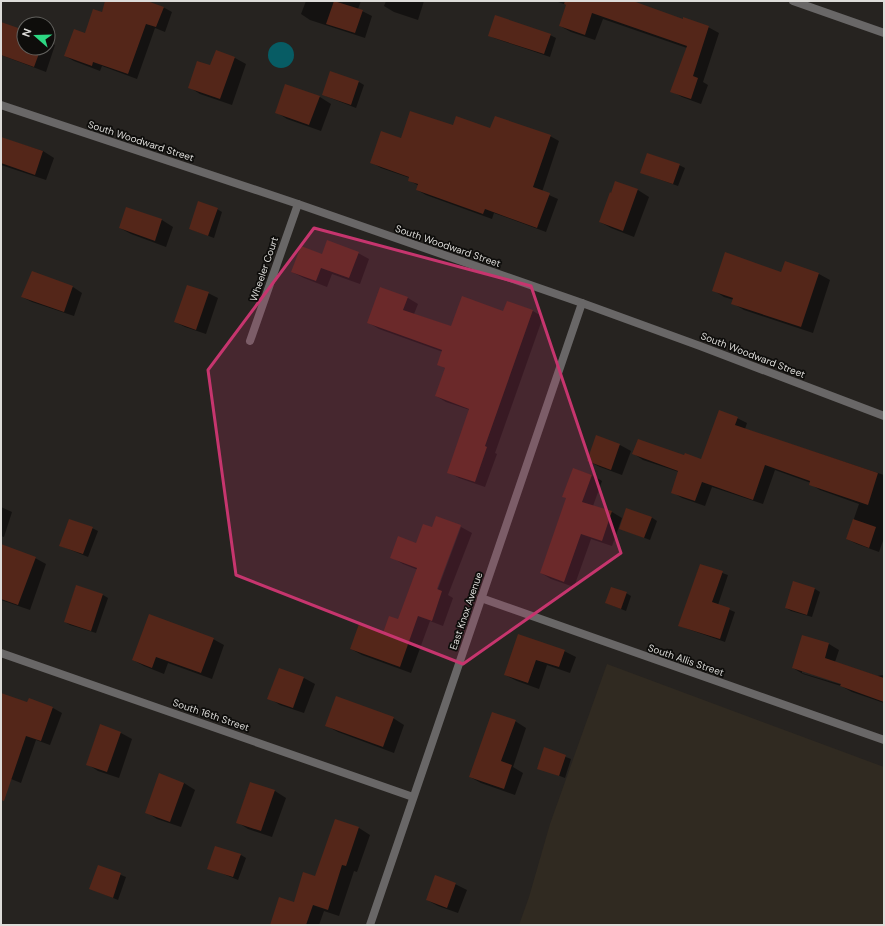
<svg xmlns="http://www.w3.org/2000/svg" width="885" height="926" font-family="'DM Sans',sans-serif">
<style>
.built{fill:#302a21}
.water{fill:#075c64}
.shadow{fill:#0007;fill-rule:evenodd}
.building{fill:#542619}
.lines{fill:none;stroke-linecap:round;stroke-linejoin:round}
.street{stroke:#696767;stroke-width:8}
.marked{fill:#c6356e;fill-opacity:0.2;stroke:#c6356e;stroke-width:3;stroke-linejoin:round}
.labels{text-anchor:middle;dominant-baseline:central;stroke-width:3.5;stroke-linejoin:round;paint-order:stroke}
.street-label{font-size:10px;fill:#dddcd9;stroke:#0e0d0b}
</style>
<rect width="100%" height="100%" fill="#262320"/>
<polygon class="built" points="607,664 884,767 884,925 519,925 529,897 550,824"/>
<circle class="water" cx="281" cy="55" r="13"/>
<g class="shadow">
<polygon points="106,1 144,1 163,7 172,12 165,32 155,28 137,79 102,66 100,71 74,61 65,56 85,35 102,13"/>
<polygon points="306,1 361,1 358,9 372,16 365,38 310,20 301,14"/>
<polygon points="386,1 424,1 418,20 394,12 384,6"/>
<polygon points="555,1 629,1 684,20 708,27 719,33 703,82 708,85 701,104 682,97 671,91 687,48 603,19 595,40 571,32 560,26 567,5"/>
<polygon points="24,31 24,48 48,48 48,41 55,45 46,72 1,55 1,32"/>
<polygon points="489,35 550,35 556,38 550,57 494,38"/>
<polygon points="216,51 235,58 246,64 232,105 200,94 189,87 211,67"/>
<polygon points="359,82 364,85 356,108 323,95"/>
<polygon points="286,85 320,97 331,104 321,131 287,119 276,112"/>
<polygon points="453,126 550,136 559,141 542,192 558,199 546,232 494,213 492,219 426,195 417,190 419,186 409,180 410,178 381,168 372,163 401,139"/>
<polygon points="1,138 43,151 54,158 46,180 1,165"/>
<polygon points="679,165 685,168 678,186 647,175"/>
<polygon points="616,182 638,190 649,197 634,237 611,228 600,222"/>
<polygon points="127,208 162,220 173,227 166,247 131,234 120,228"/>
<polygon points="217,209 222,212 214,238 190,229"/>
<polygon points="358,253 369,259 360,284 332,274 327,287 304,278 292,272 322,255"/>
<polygon points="782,273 819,274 830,280 813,333 744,310 732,303 734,300 724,297 713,290"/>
<polygon points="73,287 82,293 74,316 32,302 22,297"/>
<polygon points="381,289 408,298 418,304 414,314 451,328 504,312 507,302 533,311 543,317 495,453 497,454 485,487 459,478 448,472 470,410 446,402 436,396 446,369 438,364 443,352 379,329 369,323"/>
<polygon points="208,293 218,298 206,334 185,327 175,322"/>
<polygon points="737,418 747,423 745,429 884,475 884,538 879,552 857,544 847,539 859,504 820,490 810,484 811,483 775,470 763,504 712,487 705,506 682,498 672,492 679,472 643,460 634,454 685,456 701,460"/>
<polygon points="620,445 631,451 622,475 600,467 588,461"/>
<polygon points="573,469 592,475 602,481 593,506 612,512 622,518 612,546 591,539 574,587 551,579 541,573 567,498"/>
<polygon points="1,507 12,512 4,537 1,536"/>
<polygon points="437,517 461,526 459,526 434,593 436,594 461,527 472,533 448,595 453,598 443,626 430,621 411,673 362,655 351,649 383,634 399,621 418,570 403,564 391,557 416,544 433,529"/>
<polygon points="651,517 657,521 650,540 621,529"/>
<polygon points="92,528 98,531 88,557 61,546"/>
<polygon points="35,558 46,564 30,610 1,600 1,574"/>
<polygon points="700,565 728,575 718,605 735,612 725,642 685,628 680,625"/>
<polygon points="794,582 815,589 820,592 812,617 791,611 786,608"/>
<polygon points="76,586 103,595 108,598 96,633 70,625 65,622"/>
<polygon points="626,593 631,596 626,611 606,603"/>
<polygon points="519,635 564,651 576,657 570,673 547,665 539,689 517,681 505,675"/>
<polygon points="213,639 224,645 212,679 168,663 164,674 144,666 133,660"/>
<path d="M829,644L839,650L835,662L877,676L884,675V703L852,692L841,686L803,674L793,668ZM802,671L846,684V686L802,673Z"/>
<polygon points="304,678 315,684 304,713 280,705 269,698"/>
<polygon points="1,694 28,703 53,708 62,713 50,745 36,740 21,783 1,775"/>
<polygon points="393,718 404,725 394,753 338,732 327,726"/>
<polygon points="515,721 526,728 513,767 523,773 515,795 481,783 470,777"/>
<polygon points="100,725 121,733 132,739 119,778 98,771 87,764"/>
<polygon points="545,749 571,759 565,778 539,768"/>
<polygon points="184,783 195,790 181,827 157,819 146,812"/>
<polygon points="250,783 275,791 286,798 272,837 248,829 237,822"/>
<polygon points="336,820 359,828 370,835 357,872 354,871 339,916 324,911 319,925 275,925 316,877"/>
<polygon points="241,855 246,858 238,880 209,868"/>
<polygon points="99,866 126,877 118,900 91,889"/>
<polygon points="455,884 467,890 458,913 438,906 427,900"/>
</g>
<g class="building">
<polygon points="105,1 147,1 164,7 156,27 146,24 128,74 93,62 92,66 64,56 74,29 85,33 93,9 102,12"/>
<polygon points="334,1 363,10 355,33 326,24"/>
<polygon points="565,1 633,1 683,19 683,17 709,26 693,76 698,78 691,99 670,92 687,46 592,13 585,35 559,26 566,5 564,4"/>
<polygon points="495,15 551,34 544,54 488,36"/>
<polygon points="1,22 24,30 24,48 41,48 34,67 1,55"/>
<polygon points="216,50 235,57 220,99 188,88 197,61 210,65"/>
<polygon points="330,71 359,81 351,105 322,95"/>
<polygon points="285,84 320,96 309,125 275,113"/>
<polygon points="410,111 453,125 456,116 490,128 495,116 551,135 533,187 550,193 537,228 485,209 483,214 416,190 418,184 408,181 409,177 370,163 381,131 401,138"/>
<polygon points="1,137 43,151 35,175 1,163"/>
<polygon points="647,153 680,164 673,184 640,173"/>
<polygon points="615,181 638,189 623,231 599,222 610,192 611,193"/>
<polygon points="198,201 218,208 208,236 189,229"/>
<polygon points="126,207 162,219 155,241 119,228"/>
<polygon points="327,240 359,252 349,278 321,268 316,281 291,272 301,246 322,254"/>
<polygon points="725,252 781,272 785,261 819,273 801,327 731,304 733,298 712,291"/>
<polygon points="32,271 73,286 64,312 21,297"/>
<polygon points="187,285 209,292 196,330 174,322"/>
<polygon points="380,287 408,297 403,310 451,326 462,296 503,311 507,301 533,310 485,446 487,447 475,482 447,473 469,409 435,396 445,368 437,365 442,350 367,323"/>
<polygon points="719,410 738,417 735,425 878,473 868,505 809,485 810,481 765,465 753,500 702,482 695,501 671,493 678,471 632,454 638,439 684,455 685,453 701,459"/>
<polygon points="596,435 620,444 611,470 587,461"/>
<polygon points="573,468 592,475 582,502 612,511 602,541 581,534 564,582 540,573 566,498 562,497"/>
<polygon points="626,508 652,517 644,538 619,529"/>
<polygon points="436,516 461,525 437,589 442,591 432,621 418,616 400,667 350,649 359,624 383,633 389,616 398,619 417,568 390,558 398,536 416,543 423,524 432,527"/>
<polygon points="69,519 93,527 83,554 59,546"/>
<polygon points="853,519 876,527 869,548 846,539"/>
<polygon points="1,544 36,557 18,605 1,599"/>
<polygon points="700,564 723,571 712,602 730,608 720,639 678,626"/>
<polygon points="793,581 815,588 807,615 785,608"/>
<polygon points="76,585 103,594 91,631 64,622"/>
<polygon points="611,587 627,592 621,609 605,603"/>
<polygon points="149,614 214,638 201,673 156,657 152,668 132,660"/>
<polygon points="518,634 565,650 559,667 536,660 528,683 504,675"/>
<polygon points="802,635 829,643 825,658 884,678 884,702 840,686 841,684 792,668"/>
<polygon points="279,668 304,677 293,708 267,699"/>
<polygon points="1,693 27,702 29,698 53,707 41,741 26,736 4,801 1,800"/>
<polygon points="336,696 394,717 383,747 325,726"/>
<polygon points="492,712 516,720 501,761 512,765 504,789 469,777"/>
<polygon points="100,724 121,732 107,772 86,765"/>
<polygon points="544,747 566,755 559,776 537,769"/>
<polygon points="159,773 184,783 170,822 145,813"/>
<polygon points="250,782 275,790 261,831 236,823"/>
<polygon points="335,819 359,827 346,866 342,865 328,910 313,905 306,925 270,925 279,897 294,902 303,872 315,876"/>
<polygon points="215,846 241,854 233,877 207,869"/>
<polygon points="98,865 121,873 113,898 89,889"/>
<polygon points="435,875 456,883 447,908 426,900"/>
</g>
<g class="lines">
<g class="street">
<polyline points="793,1 884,33"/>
<polyline points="1,105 298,204 582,303 700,346 884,416"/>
<polyline points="250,341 298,204"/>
<polyline points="481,598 884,740"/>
<polyline points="1,653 413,797"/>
<polyline points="370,925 582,303"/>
</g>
</g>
<path class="marked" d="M314,228L531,286L621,553L463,664L236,575L208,370Z"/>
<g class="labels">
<g class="street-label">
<text transform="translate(141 141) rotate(18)">South Woodward Street</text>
<text transform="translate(448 246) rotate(19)">South Woodward Street</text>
<text transform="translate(264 269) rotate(-71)">Wheeler Court</text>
<text transform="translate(753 355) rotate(21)">South Woodward Street</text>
<text transform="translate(466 611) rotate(-71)">East Knox Avenue</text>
<text transform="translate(686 660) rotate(19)">South Allis Street</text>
<text transform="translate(211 715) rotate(19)">South 16th Street</text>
</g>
</g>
<rect width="885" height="926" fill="none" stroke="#dddcd9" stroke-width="4"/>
<g transform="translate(36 36) rotate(290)"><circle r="19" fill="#0e0d0b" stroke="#61605d"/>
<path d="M0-3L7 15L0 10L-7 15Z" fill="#2dd883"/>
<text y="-6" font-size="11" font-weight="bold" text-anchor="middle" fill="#dddcd9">N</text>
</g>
</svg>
